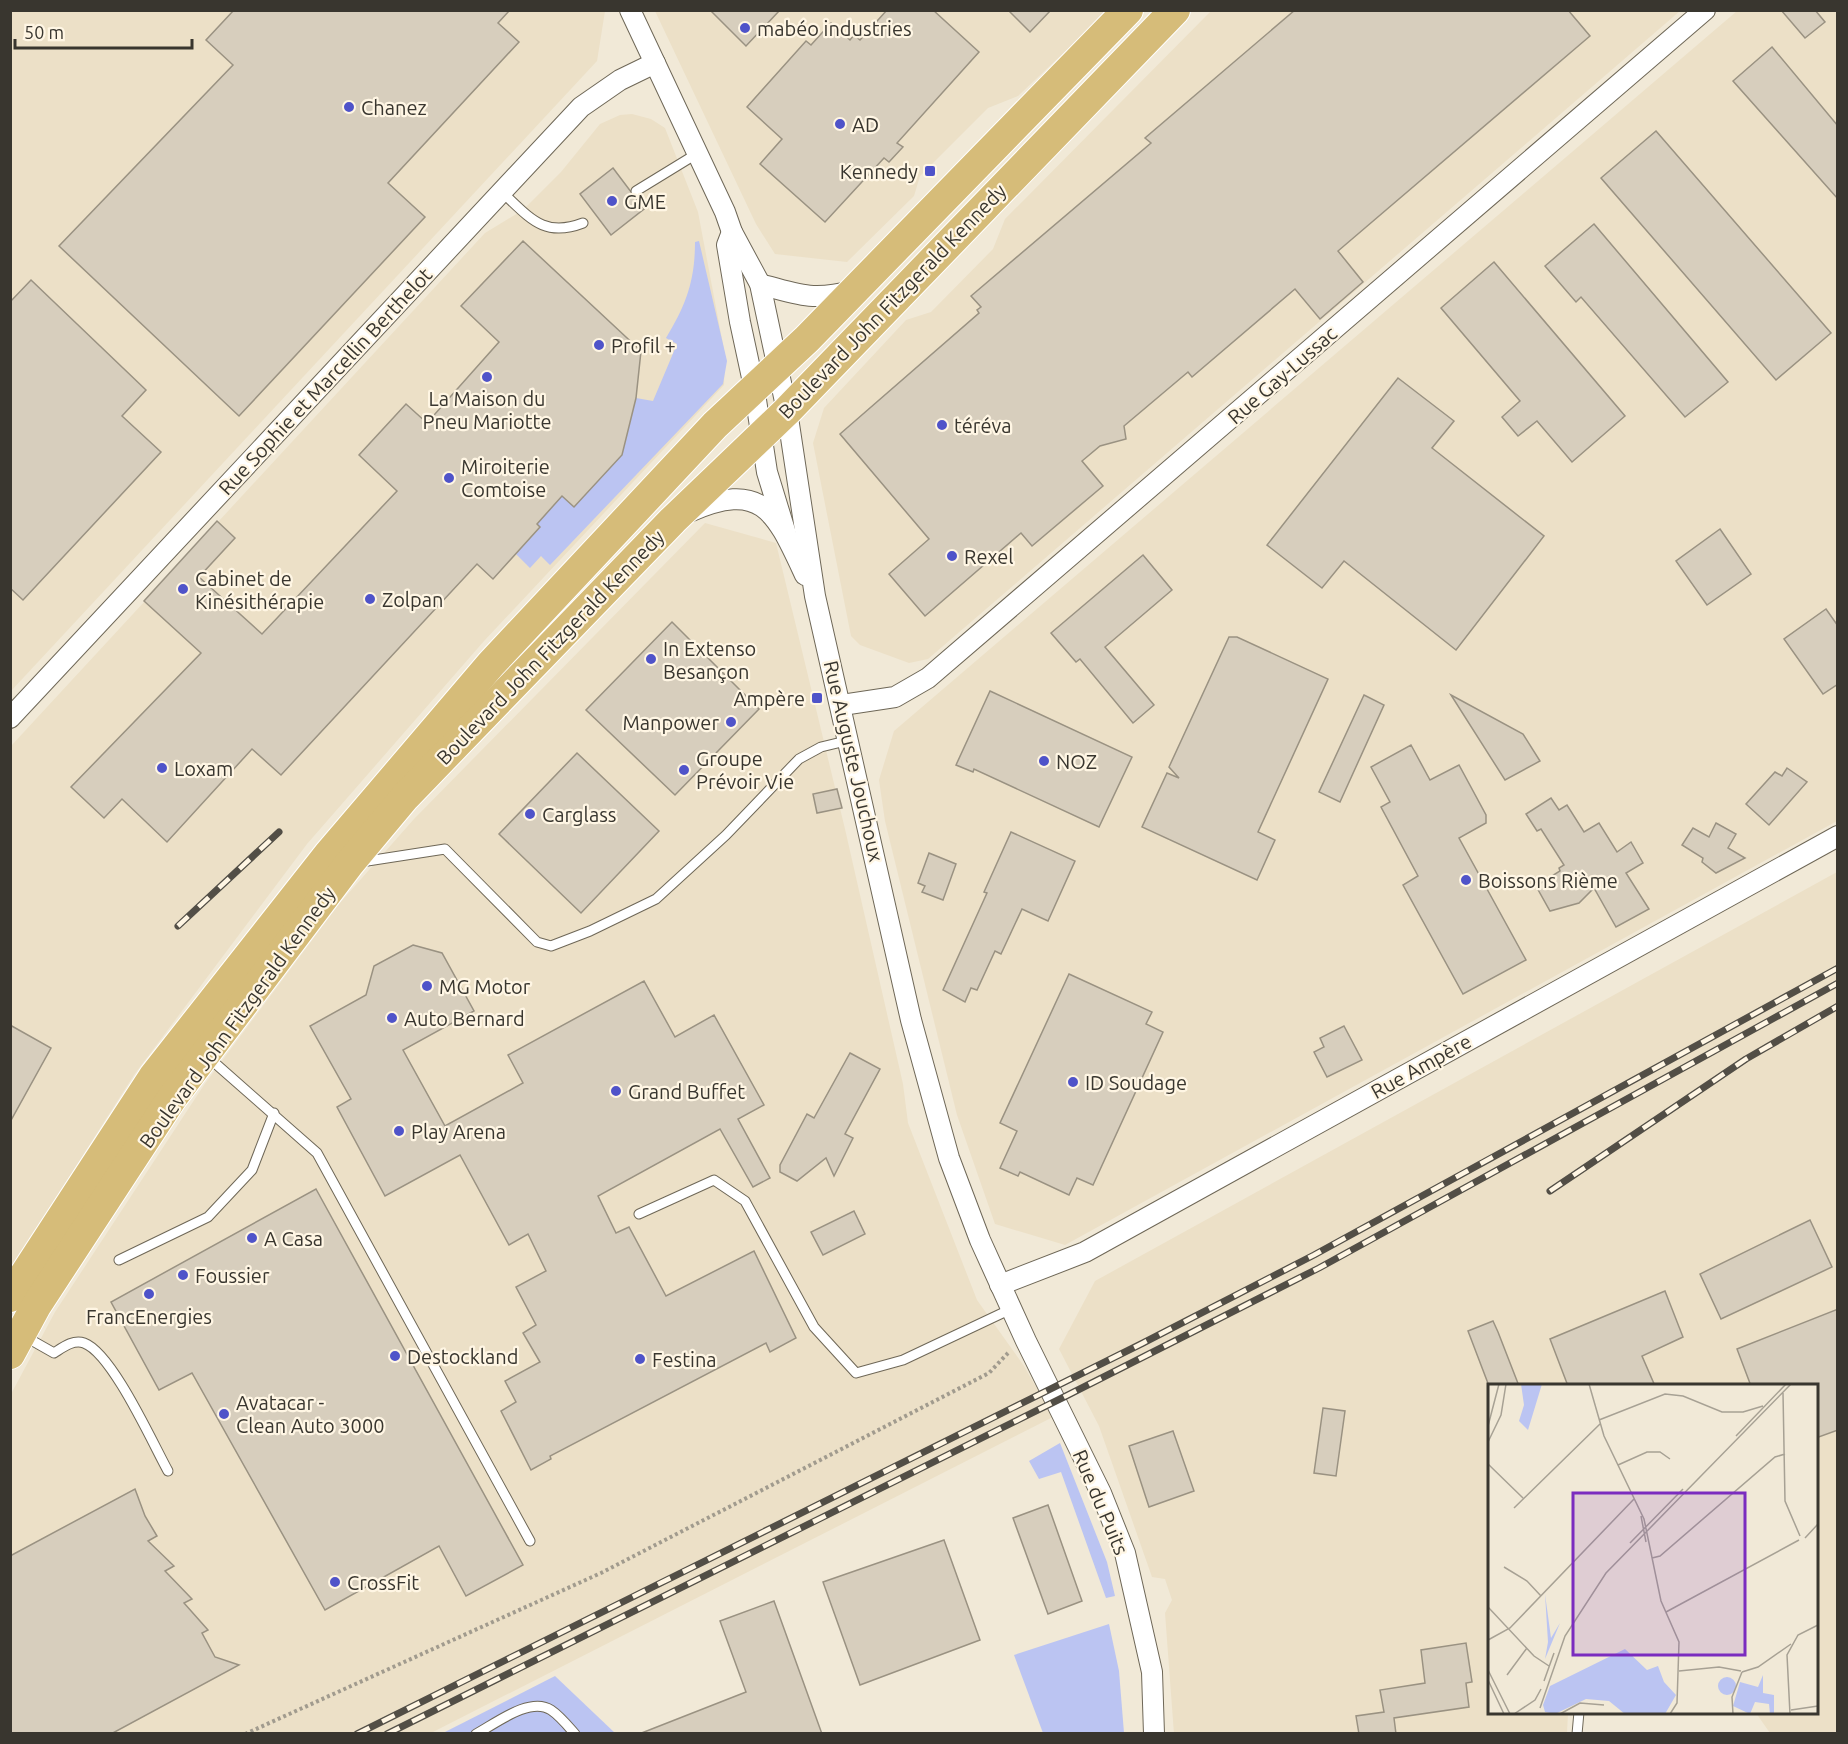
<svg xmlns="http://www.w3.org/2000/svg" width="1848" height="1744" font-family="Ubuntu,sans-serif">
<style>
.built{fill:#ece0c7}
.green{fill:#bbc4f2}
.building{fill:#d7cebd;stroke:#9a9282;stroke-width:1.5}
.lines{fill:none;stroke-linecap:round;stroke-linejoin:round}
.lane-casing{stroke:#6e6757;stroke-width:11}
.street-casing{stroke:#6e6757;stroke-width:22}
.primary-casing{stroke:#fff;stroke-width:32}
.path{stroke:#a19b8e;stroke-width:4;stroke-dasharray:3 3;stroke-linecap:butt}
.lane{stroke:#fff;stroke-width:9}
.street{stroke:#fff;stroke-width:20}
.primary{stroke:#d6bc79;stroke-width:30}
.rail-casing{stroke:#524e46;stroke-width:7}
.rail{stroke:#fff6e4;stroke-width:4.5;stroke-dasharray:14;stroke-linecap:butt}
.poi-dot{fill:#4f53c9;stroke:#fff6e4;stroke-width:2}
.labels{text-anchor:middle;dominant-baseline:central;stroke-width:4.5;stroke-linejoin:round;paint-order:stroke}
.poi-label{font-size:20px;fill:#39362f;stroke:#fff6e4;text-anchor:start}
.street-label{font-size:20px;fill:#39362f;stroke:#fff6e4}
.inset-road{fill:none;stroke:#a7a194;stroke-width:1.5}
.view{fill:#7b2cbf;fill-opacity:0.15;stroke:#7b2cbf;stroke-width:3}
.inset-edge{fill:none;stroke:#39362f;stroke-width:3}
</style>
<rect width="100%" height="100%" fill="#f1e9d7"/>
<g class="built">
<polygon points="11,11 605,11 597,61 11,691"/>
<polygon points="655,11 1108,11 1018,96 988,108 920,176 914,196 847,262 775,254 756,224"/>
<polygon points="1211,11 1680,11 928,659 909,663 860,645 851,636 813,443 824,408 906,320 931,312 993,249 1005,219"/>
<polygon points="1737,11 1837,11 1837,821 1065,1245 995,1224 957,1115 885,821 879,780 894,731"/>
<polygon points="632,114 651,119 665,128 698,212 725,355 724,385 484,641 307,844 134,1075 11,1268 11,746 485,233 523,210 561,172 600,124 620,115"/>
<polygon points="705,523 776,543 845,829 903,1084 908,1123 977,1300 1024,1366 1053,1417 431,1733 11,1734 11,1394 55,1312 204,1085 339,904 414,819"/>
<polygon points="1837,872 1837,1733 1770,1733 1756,1713 1816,1712 1816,1386 1490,1386 1490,1712 1568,1713 1567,1733 1174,1734 1165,1613 1172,1600 1165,1579 1152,1577 1099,1426 1059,1349 1095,1281"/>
</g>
<g class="green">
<path d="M699,241L727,361L723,384L550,565L541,556L530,568L516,554L540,528L537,524L541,502L622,455L636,398L653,401L677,344L666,338C686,305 695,281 695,242Z"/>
<polygon points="1060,1443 1107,1562 1115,1596 1106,1598 1061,1472 1039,1479 1029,1461"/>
<polygon points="1109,1624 1119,1671 1124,1733 1043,1733 1014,1655"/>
<polygon points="555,1676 615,1733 441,1734"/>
</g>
<g class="building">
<polygon points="234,10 510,10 498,23 519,42 388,183 425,217 239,416 59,246 233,65 206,40"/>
<polygon points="710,10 780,10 746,46"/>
<polygon points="887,10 933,10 979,52 897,143 903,147 889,162 884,158 825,222 760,164 782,139 747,107 806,41 811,45 831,23 850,40 854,35 860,40"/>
<polygon points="1008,10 1051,10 1030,32"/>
<polygon points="1295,10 1568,10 1590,36 1338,251 1363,282 1320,319 1295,289 1192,377 1188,372 1124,426 1126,439 1100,446 1082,461 1103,486 1032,546 1021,533 925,616 889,574 929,539 840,434 979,313 977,310 981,307 971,296 1151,143 1145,138"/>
<polygon points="1781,10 1815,10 1825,22 1805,38"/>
<polygon points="1772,47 1838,126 1838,199 1733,81"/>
<polygon points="1656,131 1831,333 1776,380 1601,178"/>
<polygon points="613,168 644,209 611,235 580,194"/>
<polygon points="1594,224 1728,382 1685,417 1581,297 1576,302 1545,266"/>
<polygon points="523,241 641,351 636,398 622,455 574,507 562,496 537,524 540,527 493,579 477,564 281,775 252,749 167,842 122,799 104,818 71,787 201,653 144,601 217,521 235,538 199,577 262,634 397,491 359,455 406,404 427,423 499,342 461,306"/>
<polygon points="1494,262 1625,416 1572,462 1537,421 1518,436 1502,417 1520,401 1441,308"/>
<polygon points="31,280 146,390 122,416 161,452 23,600 10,588 10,302"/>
<polygon points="1398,378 1454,421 1432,448 1544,536 1456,650 1344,561 1322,588 1267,545"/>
<polygon points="1720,529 1751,574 1707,605 1676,561"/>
<polygon points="1143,555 1172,590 1105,647 1154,705 1133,723 1080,659 1076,662 1051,633"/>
<polygon points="1826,609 1838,626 1838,684 1823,694 1784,639"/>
<polygon points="672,622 759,709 675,795 586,710"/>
<polygon points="1229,637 1237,637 1328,679 1258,832 1275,840 1257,880 1142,827 1167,773 1179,778 1169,767"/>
<polygon points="990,691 1132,757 1099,827 974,769 973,772 956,765"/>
<polygon points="1364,695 1384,705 1340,802 1319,792"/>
<polygon points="1451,695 1523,734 1540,761 1505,780"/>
<polygon points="1411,745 1430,780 1459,765 1486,815 1486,823 1459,838 1526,960 1463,994 1403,885 1418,876 1381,807 1390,802 1371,767"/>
<polygon points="577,753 659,831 581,913 499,834"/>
<polygon points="1787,768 1807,782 1769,825 1746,804 1775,772 1782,776"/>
<polygon points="837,789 842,808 817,813 813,794"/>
<polygon points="1551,798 1559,810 1567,805 1584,832 1599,823 1617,852 1631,842 1643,863 1626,873 1649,909 1616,927 1594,888 1579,903 1550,911 1536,886 1560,871 1559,868 1564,865 1541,829 1537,831 1526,814"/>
<polygon points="1716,823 1736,834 1728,848 1745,858 1716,873 1702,862 1703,858 1682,845 1693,828 1709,837"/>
<polygon points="1011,832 1075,861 1048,921 1022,909 1001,954 995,951 977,990 971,988 965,1002 943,990 987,893 984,892"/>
<polygon points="929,853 956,864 943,900 922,892 925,886 918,883"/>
<polygon points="413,945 442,953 474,1011 403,1050 445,1126 523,1083 508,1055 644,981 675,1037 714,1015 764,1105 738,1119 770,1178 753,1187 720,1129 598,1196 616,1233 629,1227 666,1296 754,1251 796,1338 770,1352 766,1343 550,1456 551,1459 531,1470 501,1411 516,1402 505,1381 540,1362 523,1333 536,1325 516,1287 546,1271 528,1234 509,1245 460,1155 385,1196 337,1107 351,1099 310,1026 366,995 374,966"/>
<polygon points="1069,974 1152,1012 1146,1024 1163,1032 1093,1185 1077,1178 1069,1195 1020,1172 1018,1176 1000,1168 1017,1131 1000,1123"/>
<polygon points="10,1025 51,1048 10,1122"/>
<polygon points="1344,1026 1362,1060 1327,1077 1314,1052 1324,1047 1320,1038"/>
<polygon points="850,1053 880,1069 845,1134 853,1138 834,1176 826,1158 797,1181 780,1172 780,1165 807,1114 814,1118"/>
<polygon points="316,1189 523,1565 466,1596 439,1546 325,1610 192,1373 159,1390 111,1302"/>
<polygon points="854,1211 865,1234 823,1255 811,1232"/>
<polygon points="1810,1220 1832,1267 1721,1319 1700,1274"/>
<polygon points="1665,1291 1683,1337 1642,1356 1655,1386 1568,1386 1550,1339"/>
<polygon points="1838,1309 1838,1430 1816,1438 1816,1386 1751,1386 1737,1349"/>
<polygon points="1493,1321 1498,1332 1519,1386 1489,1386 1468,1331"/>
<polygon points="1323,1408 1345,1411 1336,1476 1314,1473"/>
<polygon points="1173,1431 1194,1491 1149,1507 1129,1446"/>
<polygon points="135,1489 145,1516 157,1536 148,1541 174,1566 165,1571 192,1599 184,1603 208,1630 202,1633 215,1657 239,1665 111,1734 10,1734 10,1556"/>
<polygon points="1048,1505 1082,1601 1048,1614 1013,1518"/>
<polygon points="944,1540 980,1640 860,1685 823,1582"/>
<polygon points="774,1601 822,1734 639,1734 746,1692 720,1621"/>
<polygon points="1466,1643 1472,1682 1466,1683 1469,1707 1394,1718 1396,1734 1359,1734 1356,1716 1384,1712 1380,1690 1425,1683 1421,1650"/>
</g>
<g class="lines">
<g class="lane-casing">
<g id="lane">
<polyline points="636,191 698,153"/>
<path d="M502,192C530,218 544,238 583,223"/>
<polyline points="361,862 445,849 537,942 551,946 590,931 656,899 726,835 799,759 821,747 850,740"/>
<polyline points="208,1057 317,1153 530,1541"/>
<polyline points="639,1214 714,1180 745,1201 814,1327 856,1373 903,1360 1011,1309"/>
<polyline points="119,1260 208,1217 252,1170 274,1113"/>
<path d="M24,1336L54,1353C62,1348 73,1339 84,1343C112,1353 152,1442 168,1471"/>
<path d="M476,1734C495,1724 530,1696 551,1710C560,1716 568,1726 575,1734"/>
<polyline points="1577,1734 1579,1712"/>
</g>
</g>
<g class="street-casing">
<g id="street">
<polyline points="630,10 725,212 732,232 760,284 787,411 815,596 911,1020 949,1158 980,1240 1026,1341 1101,1493 1125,1553 1152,1672 1154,1734"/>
<polyline points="732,232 727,245 740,322 754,387 767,472 786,534"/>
<path d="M760,284C799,295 813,301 853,291"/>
<path d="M689,512C763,479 776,513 805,575"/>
<polyline points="842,705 895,697 928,678 1705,10"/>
<polyline points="10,718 581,107 620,80 655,63"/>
<polyline points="1000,1285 1085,1252 1838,836"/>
</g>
</g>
<g class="primary-casing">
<g id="primary">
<polyline points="10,1297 154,1076 328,855 491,664 715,425 807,339 1128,10"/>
<polyline points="10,1354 36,1306 172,1098 349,864 405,797 673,520 787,411 1175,10"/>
</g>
</g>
<polyline class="path" points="245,1734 601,1573 989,1373 1008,1353"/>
<use href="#lane" class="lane"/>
<use href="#street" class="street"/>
<use href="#primary" class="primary"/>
<g class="rail-casing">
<g id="rail">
<polyline points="178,926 279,832"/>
<polyline points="1550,1191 1746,1059 1838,1006"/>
<polyline points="357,1734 1143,1343 1314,1255 1838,968"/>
<polyline points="387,1734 1066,1396 1319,1268 1838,983"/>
</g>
</g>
<use href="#rail" class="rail"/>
</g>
<g class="poi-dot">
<circle cx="745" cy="28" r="6"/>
<circle cx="349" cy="107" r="6"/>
<circle cx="840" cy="124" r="6"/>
<rect x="924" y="165" width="12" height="12" rx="3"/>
<circle cx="612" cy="201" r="6"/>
<circle cx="599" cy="345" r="6"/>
<circle cx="487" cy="377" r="6"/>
<circle cx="942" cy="425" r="6"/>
<circle cx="449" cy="478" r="6"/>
<circle cx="952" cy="556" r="6"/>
<circle cx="183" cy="589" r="6"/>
<circle cx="370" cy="599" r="6"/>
<circle cx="651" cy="659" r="6"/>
<rect x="811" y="692" width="12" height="12" rx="3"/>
<circle cx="731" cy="722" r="6"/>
<circle cx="1044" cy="761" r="6"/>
<circle cx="162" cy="768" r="6"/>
<circle cx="684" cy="770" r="6"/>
<circle cx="530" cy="814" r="6"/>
<circle cx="1466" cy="880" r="6"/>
<circle cx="427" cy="986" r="6"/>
<circle cx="392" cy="1018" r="6"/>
<circle cx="1073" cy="1082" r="6"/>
<circle cx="616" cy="1091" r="6"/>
<circle cx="399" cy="1131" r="6"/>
<circle cx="252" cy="1238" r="6"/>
<circle cx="183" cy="1275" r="6"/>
<circle cx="149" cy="1294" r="6"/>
<circle cx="395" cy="1356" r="6"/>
<circle cx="640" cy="1359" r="6"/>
<circle cx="224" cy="1414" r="6"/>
<circle cx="335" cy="1582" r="6"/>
</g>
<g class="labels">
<g class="poi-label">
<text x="757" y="28">mabéo industries</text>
<text x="361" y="107">Chanez</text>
<text x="852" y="124">AD</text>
<text x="918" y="171" text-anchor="end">Kennedy</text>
<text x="624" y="201">GME</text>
<text x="611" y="345">Profil +</text>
<text x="487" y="398" text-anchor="middle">La Maison du<tspan x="487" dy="23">Pneu Mariotte</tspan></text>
<text x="954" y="425">téréva</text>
<text x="461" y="466">Miroiterie<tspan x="461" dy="23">Comtoise</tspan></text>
<text x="964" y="556">Rexel</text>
<text x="195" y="578">Cabinet de<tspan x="195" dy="23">Kinésithérapie</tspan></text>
<text x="382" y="599">Zolpan</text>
<text x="663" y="648">In Extenso<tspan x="663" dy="23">Besançon</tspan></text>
<text x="805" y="698" text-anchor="end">Ampère</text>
<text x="719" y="722" text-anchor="end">Manpower</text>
<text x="696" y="758">Groupe<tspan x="696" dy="23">Prévoir Vie</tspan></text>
<text x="1056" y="761">NOZ</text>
<text x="174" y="768">Loxam</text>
<text x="542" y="814">Carglass</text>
<text x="1478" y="880">Boissons Rième</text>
<text x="439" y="986">MG Motor</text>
<text x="404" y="1018">Auto Bernard</text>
<text x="1085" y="1082">ID Soudage</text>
<text x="628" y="1091">Grand Buffet</text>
<text x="411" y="1131">Play Arena</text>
<text x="264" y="1238">A Casa</text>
<text x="195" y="1275">Foussier</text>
<text x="149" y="1316" text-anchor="middle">FrancEnergies</text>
<text x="407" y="1356">Destockland</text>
<text x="652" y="1359">Festina</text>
<text x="236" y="1402">Avatacar -<tspan x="236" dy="23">Clean Auto 3000</tspan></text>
<text x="347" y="1582">CrossFit</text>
</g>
<g class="street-label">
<text transform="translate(892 301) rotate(-46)">Boulevard John Fitzgerald Kennedy</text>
<text transform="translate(1282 375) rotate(-41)">Rue Gay-Lussac</text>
<text transform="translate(325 381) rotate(-47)">Rue Sophie et Marcellin Berthelot</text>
<text transform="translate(550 647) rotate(-46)">Boulevard John Fitzgerald Kennedy</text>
<text transform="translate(854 761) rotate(77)">Rue Auguste Jouchoux</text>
<text transform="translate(237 1017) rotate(-54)">Boulevard John Fitzgerald Kennedy</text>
<text transform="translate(1421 1066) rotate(-29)">Rue Ampère</text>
<text transform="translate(1101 1502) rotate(67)">Rue du Puits</text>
</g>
</g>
<g transform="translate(1488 1384)">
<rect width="330" height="330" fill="#f1e9d7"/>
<path d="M33,0H54L40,46L31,37L36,21ZM57,210L63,254L72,239L57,275L60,258ZM137,265L159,286L170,282L176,298L188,311L177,330H137L121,317L98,315L67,330L57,328L55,321L62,302ZM275,291V309L286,311V330H282L281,320L267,318L262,330L245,322L252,298L270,303ZM230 302a9 9 0 1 1 18 0a9 9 0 1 1-18 0Z" fill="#bbc4f2"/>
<path class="inset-road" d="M101,0L116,52L156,135L173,217L191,258L189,319L182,330M295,9L297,117L312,152M111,36L177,10L195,12L234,28H255L275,22M0,42L11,0M248,52L298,0M0,58L13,31L18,0M0,80L35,114M130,81L159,68H172L182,75M26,124L112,40M153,132L158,158M317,154L330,140M142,159L195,105M164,174L172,172L287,73L297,70M16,183L39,197L53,212M0,223L46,272L61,282M178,228L311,156M0,256L22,244L146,115M0,286L22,330M191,287L231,283L253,287M254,288L270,283L303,260M19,291L39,264M0,296L16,330M56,297L66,269M52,324L77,252L118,189L303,0M303,326L330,322M26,330L47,316L53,305M72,330L92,319L116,321M245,330L244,313L254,288M302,330L299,271L310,251L330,241"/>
<path class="view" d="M85,109H257V271H85Z"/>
<rect width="330" height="330" class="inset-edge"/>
</g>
<rect width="1848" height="1744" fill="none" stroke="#39362f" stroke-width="24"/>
<path d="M15 39v9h177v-9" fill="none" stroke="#39362f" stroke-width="3"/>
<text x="24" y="39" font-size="18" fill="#39362f" stroke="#fff6e4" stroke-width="4.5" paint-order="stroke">50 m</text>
</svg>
